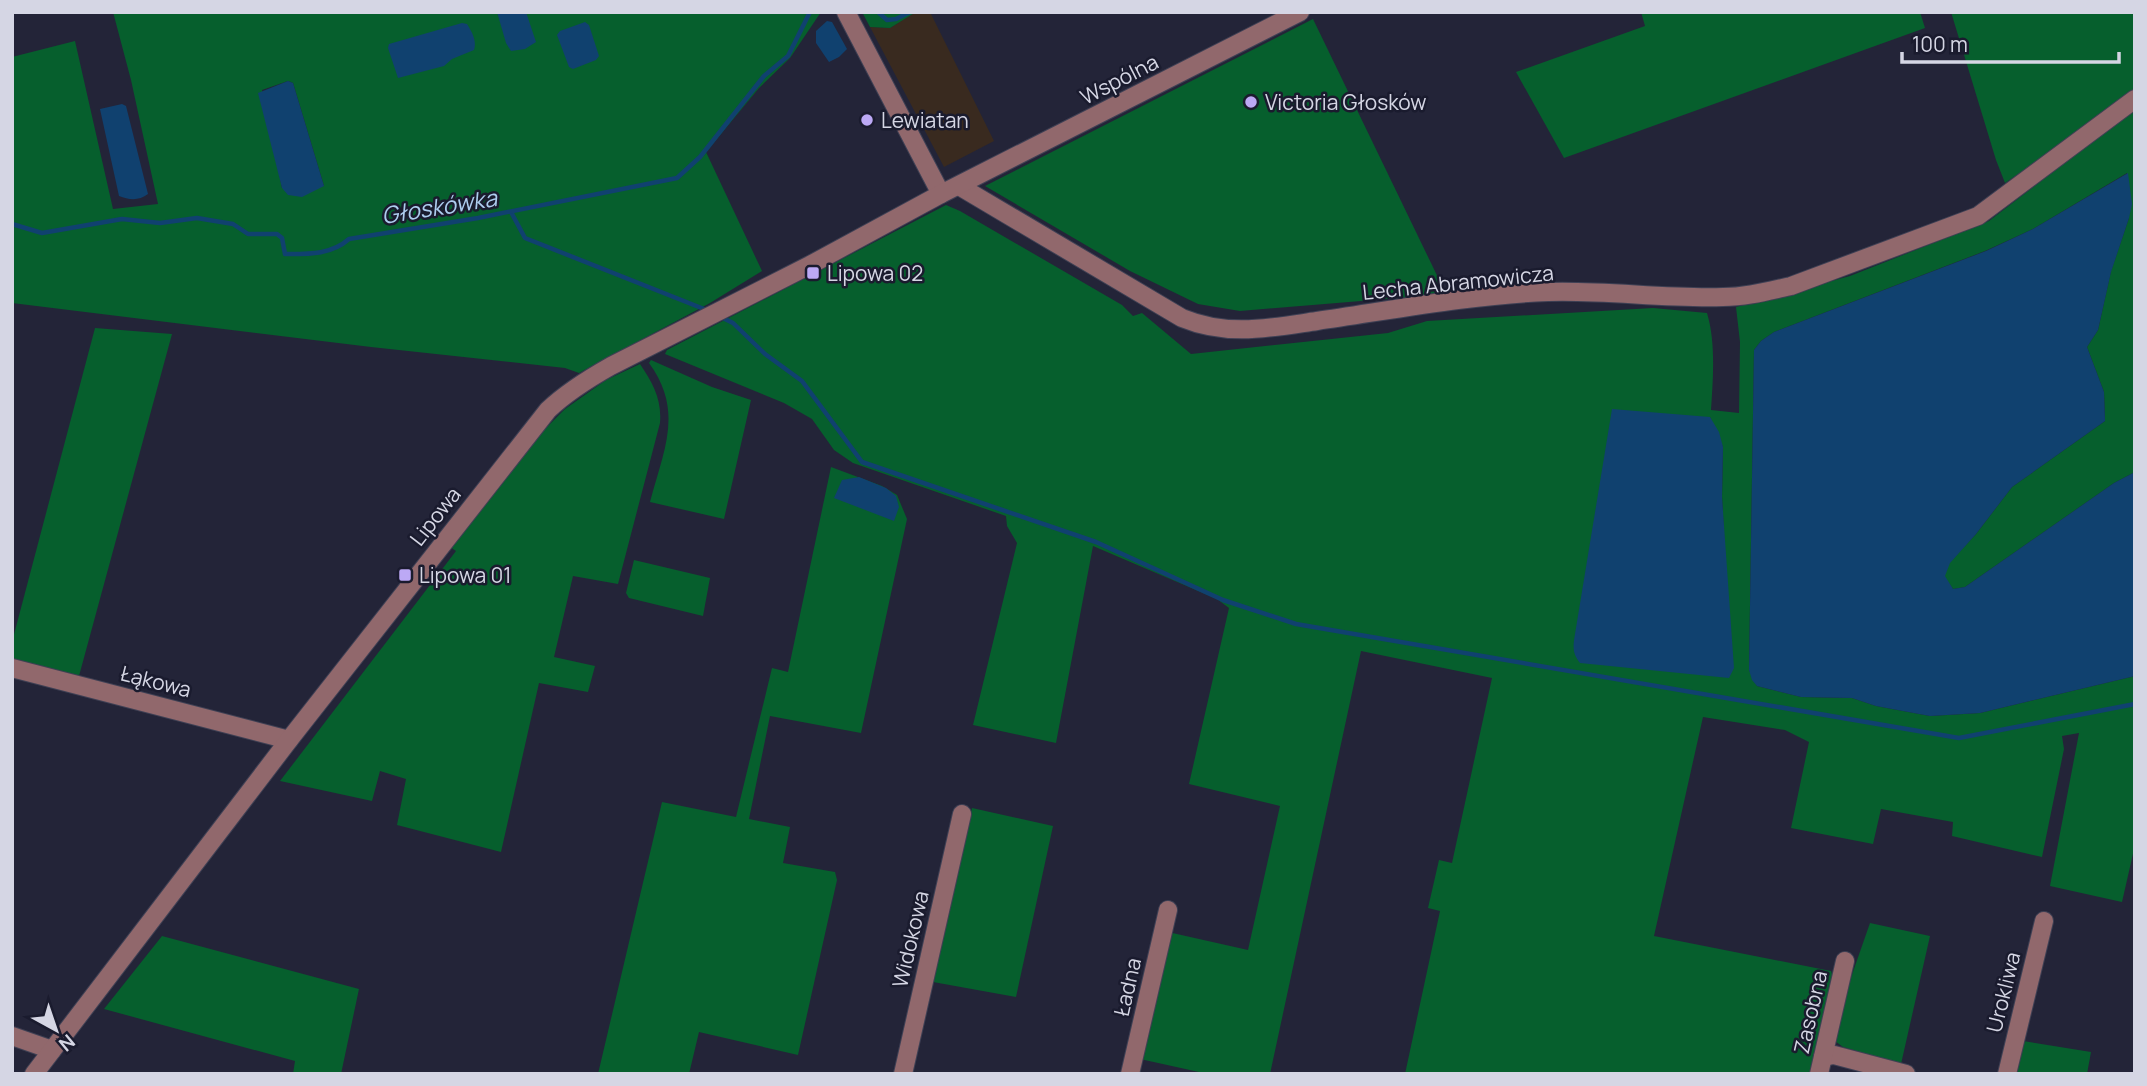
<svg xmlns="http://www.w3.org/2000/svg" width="2147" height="1086" font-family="Manrope,sans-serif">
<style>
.industrial{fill:#392a1f}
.green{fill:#065f2d;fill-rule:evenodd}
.water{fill:#10416f}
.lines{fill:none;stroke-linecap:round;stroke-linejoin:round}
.stream{stroke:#10416f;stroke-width:4.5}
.minor-casing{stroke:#3f4054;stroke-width:20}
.minor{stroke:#91686c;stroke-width:18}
.poi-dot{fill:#bca9f5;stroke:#1a1b2e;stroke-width:2.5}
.labels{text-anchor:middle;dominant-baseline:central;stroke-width:5;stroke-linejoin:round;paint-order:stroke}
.street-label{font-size:21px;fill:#d5d6e4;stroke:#1a1b2e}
.poi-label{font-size:21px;fill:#d5d6e4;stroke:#1a1b2e;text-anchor:start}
.water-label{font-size:23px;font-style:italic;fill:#adccee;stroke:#1a1b2e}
</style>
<rect width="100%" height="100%" fill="#232438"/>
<polygon class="industrial" points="916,12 930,12 994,141 944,167 870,27 890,28"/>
<g class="green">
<path d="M113,12H821L790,58L759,88L706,152L762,271L710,303L579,373L565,368L371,347L12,303V57L75,41L113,209L158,204L131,80ZM288,81L293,83L324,186L282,188L262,90Z"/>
<polygon points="862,12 916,12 890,28 870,27"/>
<polygon points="1641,12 1920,12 1925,28 1564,158 1516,72 1645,26"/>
<polygon points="1951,12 2135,12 2135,90 2111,106 2064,143 2005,183 1996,160"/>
<polygon points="1313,19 1446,294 1240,311 1198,304 1130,271 985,186"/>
<path d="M2135,109V472L2114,483L1965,587L1953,589L1944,576L1949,563L1976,534L2012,487L2105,421L2104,392L2087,347L2098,330L2111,271L2129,218L2127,173L2033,229L1985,251L1774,332L1761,341L1754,350L1749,670L1757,686L1801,697L1852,698L1876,706L1930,716L1980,713L2135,676V845L2122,902L2050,886L2079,733L2062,736L2064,749L2042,857L1952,836L1953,822L1881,809L1873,844L1791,828L1809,742L1785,730L1703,717L1654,936L1831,971L1833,977L1813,1074H1405L1440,911L1428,908L1439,860L1452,863L1492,678L1361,651L1270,1074H1208L1140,1059L1168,932L1248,950L1280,806L1189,784L1229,608L1217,599L1093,546L1056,743L973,725L1017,543L1007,526L1006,516L853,463L834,450L812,419L784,403L665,354L667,350L946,205L960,211L1122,305L1133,316L1142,313L1191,354L1388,333L1427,321L1653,308L1707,313C1716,343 1713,379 1711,410L1739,413L1740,342L1736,307L1850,276L1989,221ZM1710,417L1723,447L1722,497L1727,588Z"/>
<polygon points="95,328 172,334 79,676 12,660 12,642"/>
<path d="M651,360L712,387L751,400L724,519L650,502C664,449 684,411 649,363Z"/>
<path d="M640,364C653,383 662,400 660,423L618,584L573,576L554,657L595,666L588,692L539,683L501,852L397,825L406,779L380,771L372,801L280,781L456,551L450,547L540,434L565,409L606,380Z"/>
<polygon points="831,467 882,486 897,495 907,519 861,733 770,716 749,819 790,827 783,863 835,872 837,880 798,1055 699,1032 689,1074 598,1074 662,802 736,817 772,668 788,672"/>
<polygon points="634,560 710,578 703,616 629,598 626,593"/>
<polygon points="972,808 1053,826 1016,997 933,982"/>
<polygon points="1870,923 1930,936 1901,1064 1843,1047 1835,1041 1833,1029"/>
<polygon points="162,936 359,989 341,1074 293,1074 295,1061 104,1009"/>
<polygon points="2023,1041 2091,1052 2087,1074 2015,1074"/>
</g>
<g class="water">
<polygon points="497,12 526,12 536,42 525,49 511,51 506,43"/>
<polygon points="827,21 832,22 847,49 839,57 829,62 816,43 816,31"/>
<polygon points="585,22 589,25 599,56 596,60 573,69 569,67 557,35 560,31"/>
<path d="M462,23L467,24C472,32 477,41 474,50L452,59L444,66L398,78L388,48L389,44Z"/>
<polygon points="288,81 293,83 324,186 302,197 288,195 282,188 258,93"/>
<path d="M122,104L126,106L148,194C139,201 129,200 119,196L100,109Z"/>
<polygon points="2128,173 2132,204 2129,218 2111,272 2098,330 2087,347 2104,392 2105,421 2012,487 1976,534 1950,563 1945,576 1953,589 1965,587 2114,483 2135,472 2135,676 1980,713 1930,716 1876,706 1852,698 1801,697 1757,686 1752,680 1749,670 1754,350 1761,341 1774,332 1986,251 2033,229"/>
<path d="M1612,409L1710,417L1719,432L1723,447L1722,497L1734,668L1729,678L1580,663C1572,653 1573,646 1575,634Z"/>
<polygon points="859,477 886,488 896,496 899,507 894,521 834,498 842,480"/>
</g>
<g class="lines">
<g class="stream">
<polyline points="878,12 887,20 896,19 910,12"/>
<polyline points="511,212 525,238 709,311"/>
<path d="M12,224L42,233L122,219L160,223L197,218L233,224L248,234H277L282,238L285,254C308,254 331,255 349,239L478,218L677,178L700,157L764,76L788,56L810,12"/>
<polyline points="719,316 733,323 765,354 802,381 862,462 1096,542 1223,600 1296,624 1959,738 2135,704"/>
</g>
<g class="minor-casing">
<g id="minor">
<polyline points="846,12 941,194"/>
<path d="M959,186L1182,318C1228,337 1269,328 1317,321C1393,310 1471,295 1548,292C1606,290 1665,299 1723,297C1746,297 1768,291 1791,286L1978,216L2135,99"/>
<polyline points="12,668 289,740"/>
<polyline points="12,1036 52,1050"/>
<polyline points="1823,1057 1834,1055 1906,1074"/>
<path d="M34,1074L289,740L548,410C567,392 588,379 611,366L810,265L941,194L1300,12"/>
<polyline points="903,1074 962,814"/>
<polyline points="1130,1074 1168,910"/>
<polyline points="1819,1074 1845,961"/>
<polyline points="2007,1074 2044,921"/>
</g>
</g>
<use href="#minor" class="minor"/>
</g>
<g class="poi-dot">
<circle cx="1251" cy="102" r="7"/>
<circle cx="867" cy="120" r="7"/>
<rect x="806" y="266" width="14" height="14" rx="3.5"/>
<rect x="398" y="568" width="14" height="14" rx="3.5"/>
</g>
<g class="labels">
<g class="street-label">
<text transform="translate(1119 79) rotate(-27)">Wspólna</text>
<text transform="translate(1458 282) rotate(-6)">Lecha Abramowicza</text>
<text transform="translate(435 516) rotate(-52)">Lipowa</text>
<text transform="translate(156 681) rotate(14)">Łąkowa</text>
<text transform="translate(910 939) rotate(-77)">Widokowa</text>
<text transform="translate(1127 987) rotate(-77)">Ładna</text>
<text transform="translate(2003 992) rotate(-76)">Urokliwa</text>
<text transform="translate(1810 1012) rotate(-77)">Zasobna</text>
</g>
<g class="poi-label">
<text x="1265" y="102">Victoria Głosków</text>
<text x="881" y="120">Lewiatan</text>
<text x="827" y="273">Lipowa 02</text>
<text x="419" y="575">Lipowa 01</text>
</g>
<g class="water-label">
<text transform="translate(439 206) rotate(-9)">Głoskówka</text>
</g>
</g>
<rect width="2147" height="1086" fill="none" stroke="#d5d6e4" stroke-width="28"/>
<g transform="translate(56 1030) rotate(140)" stroke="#1a1b2e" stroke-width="5" paint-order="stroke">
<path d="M0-5L12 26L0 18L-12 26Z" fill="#d5d6e4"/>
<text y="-10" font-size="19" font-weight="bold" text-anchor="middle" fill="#d5d6e4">N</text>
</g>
<path d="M1902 52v10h217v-10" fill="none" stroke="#d5d6e4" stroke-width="3.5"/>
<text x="1912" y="52" font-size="21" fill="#d5d6e4" stroke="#1a1b2e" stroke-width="5" paint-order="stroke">100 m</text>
</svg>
